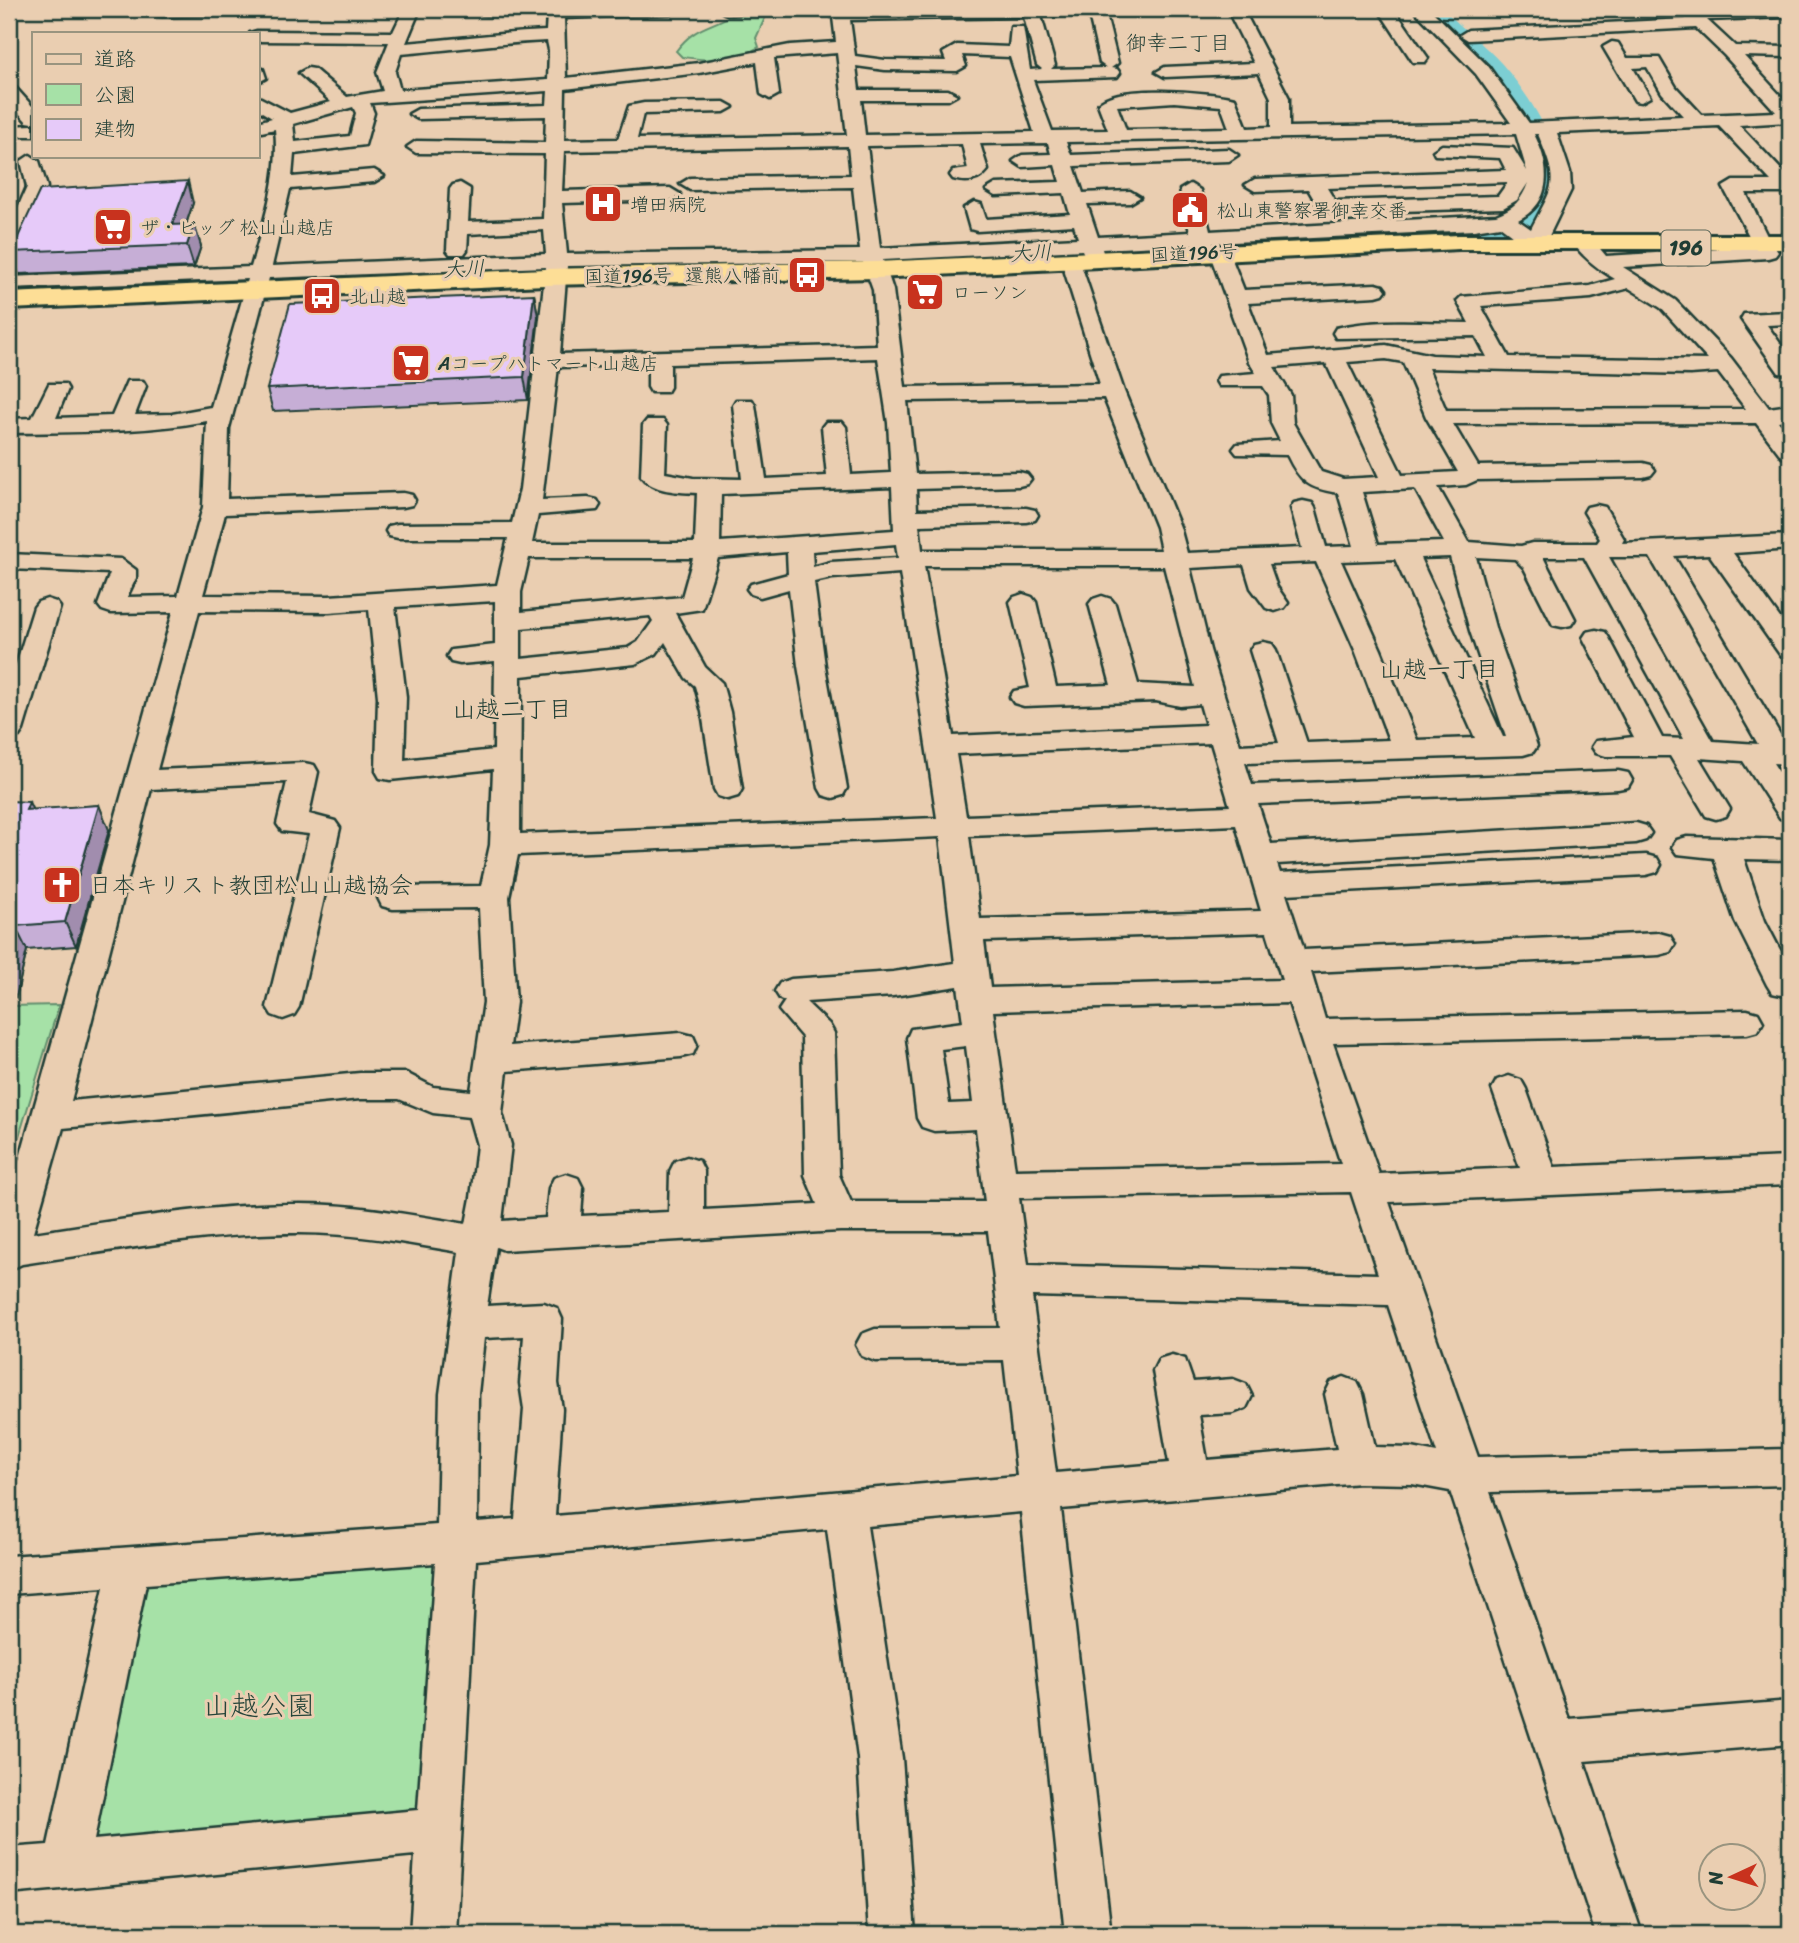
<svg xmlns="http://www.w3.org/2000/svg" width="1799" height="1943" font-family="Sriracha,'Klee One',sans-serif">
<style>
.green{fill:#a6e1a7;stroke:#628f6e;stroke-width:2}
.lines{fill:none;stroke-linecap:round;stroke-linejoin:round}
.river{fill:#7cced3;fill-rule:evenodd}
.minor-casing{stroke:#1f3d34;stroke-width:5}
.highway-casing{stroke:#1f3d34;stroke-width:6}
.minor{fill:#eaceb1;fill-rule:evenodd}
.highway{fill:#fdde96;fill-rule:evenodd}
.wall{fill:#c6aed6;stroke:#1f3d34;stroke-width:2}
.shaded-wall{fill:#a18dae;stroke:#1f3d34;stroke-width:2}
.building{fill:#e6caf9;stroke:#1f3d34;stroke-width:2}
.labels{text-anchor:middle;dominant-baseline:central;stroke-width:6;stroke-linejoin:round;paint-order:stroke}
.far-poi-label{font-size:19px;fill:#1f3d34;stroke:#eaceb1;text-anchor:start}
.far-street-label{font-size:19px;fill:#1f3d34;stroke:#eaceb1}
.far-neighbourhood-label{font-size:21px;fill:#1f3d34;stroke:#eaceb1}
.shield{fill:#eaceb1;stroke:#5c685a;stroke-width:2}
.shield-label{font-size:21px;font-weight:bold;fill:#1f3d34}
.far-water-label{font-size:21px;font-style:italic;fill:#24443c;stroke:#eaceb1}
.poi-label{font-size:23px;fill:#1f3d34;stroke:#eaceb1;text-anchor:start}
.neighbourhood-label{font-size:24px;fill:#1f3d34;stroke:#eaceb1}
.near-park-label{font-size:28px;fill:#26453a;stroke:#eaceb1}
</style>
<rect width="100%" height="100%" fill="#eaceb1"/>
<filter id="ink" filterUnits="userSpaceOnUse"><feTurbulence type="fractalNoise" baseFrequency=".0143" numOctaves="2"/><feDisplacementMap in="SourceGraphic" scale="14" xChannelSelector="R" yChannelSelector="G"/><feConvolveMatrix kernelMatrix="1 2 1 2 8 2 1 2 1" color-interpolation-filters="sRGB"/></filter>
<g filter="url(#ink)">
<g class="green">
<path d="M735,9H769L756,38L759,47C730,64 715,61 682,57L676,51C696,24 713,28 736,12Z"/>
<polygon points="59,1005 9,1169 9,1006"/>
<polygon points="446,1559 427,1818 80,1852 135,1584"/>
</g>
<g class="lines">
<g class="river">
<path d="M1419,9H1444C1462,29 1484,44 1502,64C1558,129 1605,231 1477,240L856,271L505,277L494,274L490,268L494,262L505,259L856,253L1470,223C1574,217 1525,123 1483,74C1463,51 1436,34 1419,9Z"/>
<polygon points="394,264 405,267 409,273 405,279 277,287 266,284 262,278 266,272 277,269"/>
<polygon points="241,271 252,274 256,280 252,286 9,299 9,281"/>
</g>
<g class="minor-casing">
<g id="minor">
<polygon points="155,9 248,9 240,14 162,16 156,15"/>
<path d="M404,9H420L406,43C453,39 499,33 546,31L547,15H486L480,14L479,9H679L671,14L564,18L566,78L699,63L790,45L836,42L832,9H1168L1160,14L1106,15L1118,63L1111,68L1117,69L1120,73L1117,77L1033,80L1052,131L1108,130L1098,104C1115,83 1209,92 1235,98L1247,128L1271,127V98L1259,73L1165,77L1156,72L1165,67L1254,63L1227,9H1243L1289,98V127L1511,123L1476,74L1413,9H1430L1488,66L1529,123L1683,116L1662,93L1647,67L1633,68L1650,97L1641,102L1635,101L1603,47L1612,42L1618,43L1627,58H1659L1676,87L1702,115L1776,112L1724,55L1696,28L1468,40L1460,35L1468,30L1686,19L1679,9H1790V17L1707,20L1735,46L1790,47V57L1744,56L1790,106V122L1739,125L1790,179V193H1746L1770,242L1767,246L1775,248L1778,252L1775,256L1768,258L1623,267L1675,300L1731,358L1769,408L1790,405V419L1778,421L1790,436V459L1782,457L1756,423L1453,424L1478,466L1643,463L1651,465L1655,470L1651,475L1643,477L1477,480L1466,485L1438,487L1469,542L1521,546L1532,543H1597L1600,539L1584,512L1587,507L1596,505L1605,507L1624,539L1622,543L1790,535V549L1733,553L1790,632V658L1781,656L1709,554L1674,556L1787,746H1790V764L1773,763L1790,789V821L1780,818L1743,761L1699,758L1730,809L1726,816L1716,819L1706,816L1670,756H1606L1596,753L1592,747L1596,741L1634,737L1583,638L1587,632L1596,630L1605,632L1609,638L1662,738L1684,739L1584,557H1543L1575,619L1571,625L1562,627L1553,625L1524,568L1515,559L1476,557L1496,631L1537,746L1533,752L1523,755L1245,763L1252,785L1618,771L1628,773L1632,780L1628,787L1618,789L1258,804L1271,844L1636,823L1646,826L1651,833L1646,840L1636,843L1277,864L1280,873L1646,855L1657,858L1661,865L1657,872L1646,875L1286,894L1304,950L1659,933L1670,936L1675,944L1670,952L1659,955L1311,972L1325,1019L1747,1010L1758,1013L1763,1022L1758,1031L1747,1034L1333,1043L1379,1174L1520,1168L1492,1089L1497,1080L1509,1076L1521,1080L1526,1089L1554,1167L1790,1157V1185L1389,1202L1478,1457L1790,1449V1485L1490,1492L1569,1719L1790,1701V1744L1584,1761L1642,1934H1596L1450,1491L1412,1484L1360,1483L1061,1509L1111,1934H1065L1021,1512L867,1526L902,1758L915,1934H869L858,1758L827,1529L476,1560L456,1934H410L415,1855L9,1894V1848L48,1845L104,1587L9,1594V1556L437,1525L440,1394L459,1252C406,1243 354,1233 299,1233C206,1233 114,1251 22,1264L9,1270V1197L173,612L111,613L102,610L98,605L110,573L9,569V554L121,559L136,570V578L127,597L178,596L203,507L207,421C142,433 74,432 9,433V419L32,418L49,384H65L68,389L56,418L112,416L127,381H143L146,386L135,415L172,414L211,407L248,279L9,289V277L251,267C264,222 280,174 275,129L257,133V122L272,118L257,109V96L290,113L331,102L299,73L308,68L314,69L347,97L383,91L377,72L389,42L257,41V33H250L257,31L393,32ZM1089,15L1100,63L1107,68L1051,69L1055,65L1041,16ZM1024,17L1037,65L1042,69L1030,70L1023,27H1011L1009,47L957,45L943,53L946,61L885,60L855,56L850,20ZM547,41L549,50L548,80L400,90L395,72L401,54C450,50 498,43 547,41ZM837,53L847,135L637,139L643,114L724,112L733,107L724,102L644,103L629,106L618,139L564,140L565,89L699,73L757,62L761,94L770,99L779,94L774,58ZM962,55L1010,57L1034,132L865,135L861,100H948L957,95L948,90H859L856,66L885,70L957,71L966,66ZM548,91L547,105L418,109L409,114L418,119L546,116L545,143L416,141L407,147L416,153L545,154L543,219L468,222L470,189L460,183L453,185L450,189L447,250L450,254H464L467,250L468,234L544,230L546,254L272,266L290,189L374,182L384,176L374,170L292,177L294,154L365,145L374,113L370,103ZM1174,102L1221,106L1229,128L1126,130L1117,106ZM353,107L356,113L350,136L295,142L293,124ZM1719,126L1771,181H1733L1723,187L1755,247L1606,256C1597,245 1590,234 1575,238L1572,242C1584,258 1598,269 1615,279L1590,286L1461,297L1457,301L1469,323C1426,323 1379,318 1336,328L1333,333L1336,338L1476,336L1487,357L1432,355L1386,345L1268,355L1248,303L1376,296L1383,294L1386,290L1383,286L1376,284L1244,290L1229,252L1226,248L1215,247L1213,243L1474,230L1500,226C1513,235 1527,250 1543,246L1546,242L1571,190L1570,172L1557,133ZM1516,134L1527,171L1513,148L1442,145L1433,151L1435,155L1500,158L1506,170L1255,179L1245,185L1255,191L1308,189L1319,208L1332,213L1503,208L1517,200L1528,183C1522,200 1513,209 1496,215L1210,231L1200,190L1190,184L1180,190L1190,232L1098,237L1087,204L1130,203L1140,197L1130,191L1083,193L1074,166L1229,161L1238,155L1229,149L1071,155L1066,142ZM1534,134H1538C1559,185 1555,183 1531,229L1518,220C1554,202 1550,165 1534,134ZM1048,143L1051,154L1022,155L1013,161L1022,167L1055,165L1060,182L996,184L986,190L996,196L1064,193L1070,214L986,219L981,204L974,202L964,208L970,229L977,231L1074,225L1078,238L880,248L867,146L962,144L968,169L953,171L950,175L953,179C967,183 979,182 988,170L980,144ZM848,146L851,175L690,178L680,184L690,190L853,187L860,250L567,254L562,203L670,200L680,194L670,188L562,191L564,151ZM1508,182L1498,196L1335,201L1327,188ZM1194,244L1200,256L1211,257L1249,362L1256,373L1219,376L1216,381L1219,386H1263L1269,395L1271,423L1280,441L1237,444L1233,449L1237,454L1287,455C1300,482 1308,488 1338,493L1354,546L1326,547L1315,508L1312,503L1303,501L1294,503L1291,508L1302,548L1187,553L1180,527L1124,391L1078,256H1064L1061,260L1100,384L905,387L893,290L883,260L1082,250L1088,263H1102L1105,259L1102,249ZM863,262L873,290L877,345L560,354L567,266ZM546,267L520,489L512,523L398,524L389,526L386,531L389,536L398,538H508L497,585L329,596L203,595L225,514L403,507L412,505L415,500L412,495L403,493L227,499L229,428L269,278ZM1629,288L1661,308L1708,360L1509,357L1481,306L1591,298ZM878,358L888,423L891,473L851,475L846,427L842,422H826L822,427L827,476L766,479L755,405L752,400H736L733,405L742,479L693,478L665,473L667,425L663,420H647L643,425L641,476C652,492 680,492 697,493L695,543H532L538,515L597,510L600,505L597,500L588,498L542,500L558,367L648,365V387L651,392H667L670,387V364ZM1386,359L1403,362L1426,417L1458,472L1402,475L1347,362ZM1326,363L1379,477L1343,479L1321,472L1293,423L1291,395L1274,367ZM1428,368L1690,374L1718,372L1746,409L1446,410ZM1104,398L1156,527L1161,550H922L919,525L1026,522L1035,520L1038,515L1035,510L1026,508L917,510L916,489L1019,486L1027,484L1031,479L1027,474L1019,472L915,474L907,401ZM892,487L894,530L720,542L721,494ZM1415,489L1444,542L1378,544L1362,492ZM896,544L898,558L831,562L813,567L812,551ZM787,552L788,574L751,584L747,589L751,594L760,597L789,589L798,666L819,788L823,795L833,798L843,795L847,788L825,666L814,582L832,578L900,573L937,818L520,834L521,676L635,664L656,654L665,642L686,678L695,686L702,712L714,789L718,796L728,799L738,796L742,789L730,712L722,683L705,667L675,613L702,609L718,558ZM1450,557L1470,631L1506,737H1503L1420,558ZM1609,557H1650L1758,744L1713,741ZM529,558H693L682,597L521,612V592ZM1395,559L1475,738L1417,740L1381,650L1341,561ZM1316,562L1355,650L1389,740L1307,743L1276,650L1272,644L1263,642L1254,644L1250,650L1279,743L1240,745L1210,650L1190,568L1244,565L1251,588L1266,608L1275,611L1284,608L1288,603L1277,587L1269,564ZM924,566H1164L1195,687L1138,684L1115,604L1111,599L1102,596L1093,599L1089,604L1111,685L1056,687L1036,602L1032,597L1023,594L1014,597L1010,602L1030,688L1014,691L1010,697L1014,703L1024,706L1156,701L1180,706L1200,704L1206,725L953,736ZM495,601V645L451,650L447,656L451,662L460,664L495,661L494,750L404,760L406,697L395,607ZM369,609L378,697L376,771L380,778L390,780L493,769L490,845L481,886L393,887L382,890L378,898L382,906L393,909L479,908L484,1002L471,1091L433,1087L406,1073H360L71,1101L151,789L287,782L277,824L282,831L309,834L267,1007L272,1015L283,1019L294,1015L299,1007L340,828L335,821L309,814L318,772L314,765L304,763L157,770L199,611L329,612ZM650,616L653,621L638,642L628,648L521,659V628ZM1211,743L1230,806L966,816L956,754ZM1236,825L1261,911L980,919L969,836ZM940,837L955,963L893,972L791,979L780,983L775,991L780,999L785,1001L779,1010L802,1037L805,1175L817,1204L704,1210V1171L699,1161L687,1157L675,1161L670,1171L669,1212L581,1216L583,1188L578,1178L566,1174L554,1178L549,1188L546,1218L502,1221L511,1145L502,1113L507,1071L681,1057L693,1054L697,1045L693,1036L681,1033L510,1046L516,1002L509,897L518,855ZM1267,932L1282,980L990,988L984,941ZM958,986L963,1022L911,1029L907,1038L917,1118L922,1127L934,1131L976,1129L985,1202H851L839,1175L834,1033L829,1024L806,1002L893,996ZM1289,1003L1341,1164L1015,1170L993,1011ZM966,1046L973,1103L949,1104L941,1049ZM360,1099H399L433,1113L469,1117L477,1145L471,1198L466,1224C411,1215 356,1204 300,1204C211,1204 122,1220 33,1233L63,1128ZM1351,1192L1378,1274L1028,1265L1019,1198ZM840,1231H988L1000,1328L875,1329L862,1334L856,1345L862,1356L875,1361L1004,1360L1017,1476L555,1516L562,1409L558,1383L562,1319L557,1308L544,1303L487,1306L496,1247L504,1250ZM1032,1296L1388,1305L1437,1453L1412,1448L1375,1447L1363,1394L1357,1382L1344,1377L1331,1382L1325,1394L1337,1449L1207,1460L1199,1415L1233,1413L1246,1408L1252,1396L1246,1384L1233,1379L1193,1382L1185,1359L1172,1355L1159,1359L1153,1371L1169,1463L1056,1473ZM524,1336L520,1383L524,1409L515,1519L477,1522L478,1394L484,1338ZM435,1563L418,1810L94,1840L146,1584Z"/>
<path d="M719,9H748C742,16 724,17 719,9Z"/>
<polygon points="1378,9 1394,9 1428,58 1425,62 1413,62"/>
<polygon points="257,68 263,69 266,78 257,83"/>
<polygon points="9,86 15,87 33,107 33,123 27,122 9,102"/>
<polygon points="33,125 33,136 9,136 9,126"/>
<path d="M30,155L39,161L47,187L42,198L77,196L87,202L77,208L37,210C31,224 25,242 9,246V228L27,187L21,161Z"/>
<polygon points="1790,312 1790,324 1767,325 1790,357 1790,374 1779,373 1741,319 1744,314"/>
<polygon points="47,599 56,602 60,607 23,730 19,736 9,739 9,687 34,607 38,602"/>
<polygon points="1687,837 1790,840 1790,860 1744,859 1765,921 1790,969 1790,997 1772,993 1767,985 1735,921 1714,858 1677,854 1672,847 1677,840"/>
</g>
</g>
<g class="highway-casing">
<polygon id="highway" points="1459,235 1790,235 1790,249 1459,249 876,278 545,285 9,309 9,293 545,269 876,262"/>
</g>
<use href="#minor" class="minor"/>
<use href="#highway" class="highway"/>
</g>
<g class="wall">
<polygon points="193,203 186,225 194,224 201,246 194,267 19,274 11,252"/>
<polygon points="534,294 538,316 528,400 273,411 267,389"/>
<polygon points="9,801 32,810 99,805 109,830 76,946 27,950 16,997 9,997"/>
</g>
<g class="shaded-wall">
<polygon points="188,181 193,203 179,245 172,225"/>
<polygon points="194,224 201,246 194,267 187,245"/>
<polygon points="534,294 538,316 528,400 524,377"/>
<polygon points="29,802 40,826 26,810"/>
<polygon points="99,805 109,830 76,946 65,922"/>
<polygon points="15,926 27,950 16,997 9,983 9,952"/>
</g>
<g class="building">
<polygon points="188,181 172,225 194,224 187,245 11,252 40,190"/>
<polygon points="534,294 524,377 267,389 290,304"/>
<polygon points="9,801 29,802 26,810 99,805 65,922 15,926 9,952"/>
</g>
</g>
<defs>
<g id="hospital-square" transform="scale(2.0125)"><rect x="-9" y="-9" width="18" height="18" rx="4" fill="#c8321e" stroke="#eaceb1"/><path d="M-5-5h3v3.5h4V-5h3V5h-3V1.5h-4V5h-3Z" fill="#fff"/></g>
<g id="civic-square" transform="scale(2.0125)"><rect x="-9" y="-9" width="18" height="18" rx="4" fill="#c8321e" stroke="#eaceb1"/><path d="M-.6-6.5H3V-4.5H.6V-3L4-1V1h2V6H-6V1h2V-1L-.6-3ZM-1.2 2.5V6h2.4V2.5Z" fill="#fff"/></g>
<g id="supermarket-square" transform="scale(2.0125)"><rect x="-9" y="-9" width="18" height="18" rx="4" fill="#c8321e" stroke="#eaceb1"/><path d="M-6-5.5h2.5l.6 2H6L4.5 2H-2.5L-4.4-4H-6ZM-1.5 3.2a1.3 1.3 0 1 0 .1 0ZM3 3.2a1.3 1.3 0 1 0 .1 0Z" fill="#fff"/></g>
<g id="bus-square" transform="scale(2.0125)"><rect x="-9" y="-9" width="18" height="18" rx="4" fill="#c8321e" stroke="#eaceb1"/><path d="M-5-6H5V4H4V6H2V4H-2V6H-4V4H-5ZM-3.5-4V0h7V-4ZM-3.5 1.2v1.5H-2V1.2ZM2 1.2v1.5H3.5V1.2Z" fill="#fff"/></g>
<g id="church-square" transform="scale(2.0125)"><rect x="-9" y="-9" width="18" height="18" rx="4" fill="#c8321e" stroke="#eaceb1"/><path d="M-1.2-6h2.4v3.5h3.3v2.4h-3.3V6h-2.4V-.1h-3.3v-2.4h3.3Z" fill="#fff"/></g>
</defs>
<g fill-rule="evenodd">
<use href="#hospital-square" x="603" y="204"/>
<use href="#civic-square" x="1190" y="210"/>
<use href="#supermarket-square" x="113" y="227"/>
<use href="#bus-square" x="807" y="275"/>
<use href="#supermarket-square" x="925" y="292"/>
<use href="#bus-square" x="322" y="296"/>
<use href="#supermarket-square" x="411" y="363"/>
<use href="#church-square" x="62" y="885"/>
</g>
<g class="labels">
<g class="far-poi-label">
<text x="630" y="204">増田病院</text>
<text x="1217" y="210">松山東警察署御幸交番</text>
<text x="140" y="227">ザ・ビッグ 松山山越店</text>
<text x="780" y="275" text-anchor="end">還熊八幡前</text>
<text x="952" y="292">ローソン</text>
<text x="349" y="296">北山越</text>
<text x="438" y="363">Aコープハトマート山越店</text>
</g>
<g class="far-street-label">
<text transform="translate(1194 253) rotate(-3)">国道196号</text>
<text transform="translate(628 276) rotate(-1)">国道196号</text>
</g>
<g class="far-neighbourhood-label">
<text x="1178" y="43">御幸二丁目</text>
</g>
<rect class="shield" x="1661.5" y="230.5" width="49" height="35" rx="5"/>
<g class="shield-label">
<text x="1686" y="248">196</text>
</g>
<g class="far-water-label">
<text transform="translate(1031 253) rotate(-3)">大川</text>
<text transform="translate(464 269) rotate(-3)">大川</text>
</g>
<g class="poi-label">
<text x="89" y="885">日本キリスト教団松山山越協会</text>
</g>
<g class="neighbourhood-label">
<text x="1439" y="669">山越一丁目</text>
<text x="512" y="709">山越二丁目</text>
</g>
<g class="near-park-label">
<text x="259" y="1705">山越公園</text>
</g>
</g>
<rect width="1799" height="1943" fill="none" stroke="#eaceb1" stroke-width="35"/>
<rect x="18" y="18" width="1764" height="1908" fill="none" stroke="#1f3d34" stroke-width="2.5" filter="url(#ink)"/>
<rect x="32" y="32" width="228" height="126" fill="#eaceb1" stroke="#99947f" stroke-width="2"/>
<rect x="46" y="54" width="35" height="10" fill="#eaceb1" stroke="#99947f" stroke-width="2"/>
<text x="94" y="66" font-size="21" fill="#1f3d34">道路</text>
<rect x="46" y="84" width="35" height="21" fill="#a6e1a7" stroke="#99947f" stroke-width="2"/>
<text x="94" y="102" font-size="21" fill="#1f3d34">公園</text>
<rect x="46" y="119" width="35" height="21" fill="#e6caf9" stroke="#99947f" stroke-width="2"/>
<text x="94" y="136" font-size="21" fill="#1f3d34">建物</text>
<g transform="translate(1732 1877) rotate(266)"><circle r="33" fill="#eaceb1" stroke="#99947f" stroke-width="2"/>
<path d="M0-5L12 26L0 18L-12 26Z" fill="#c8321e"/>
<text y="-10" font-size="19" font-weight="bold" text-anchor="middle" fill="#1f3d34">N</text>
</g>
</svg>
